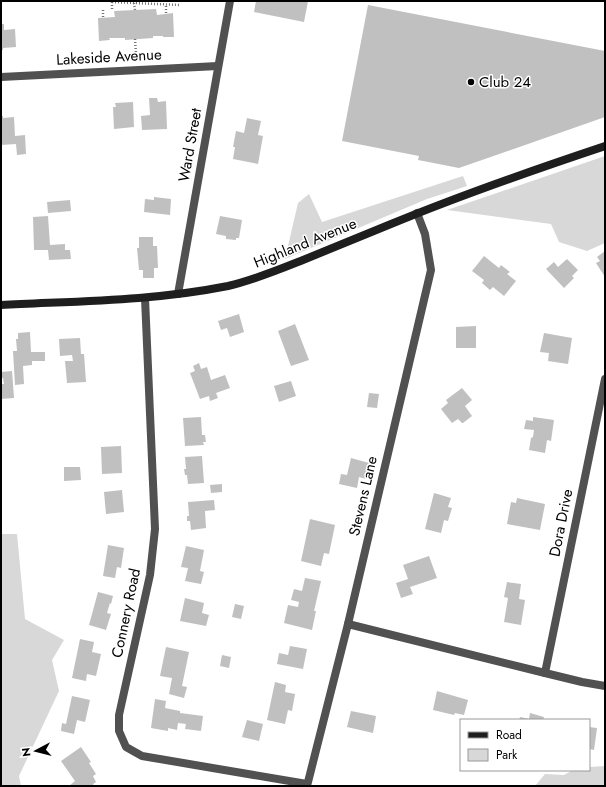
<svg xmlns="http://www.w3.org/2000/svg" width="606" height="787" font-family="Jost,sans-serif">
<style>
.green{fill:#d8d8d8}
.building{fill:#c0c0c0}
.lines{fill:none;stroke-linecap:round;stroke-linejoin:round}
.path{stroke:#737373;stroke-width:2.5;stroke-dasharray:1 2;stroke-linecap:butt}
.street{stroke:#515151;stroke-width:8}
.secondary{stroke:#1e1e1e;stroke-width:8}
.poi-dot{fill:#000;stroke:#fff;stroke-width:1.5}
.labels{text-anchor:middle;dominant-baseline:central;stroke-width:3;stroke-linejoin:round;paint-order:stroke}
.street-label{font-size:15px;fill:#000;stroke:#fff}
.poi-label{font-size:15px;fill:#000;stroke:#fff;text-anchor:start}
</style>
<rect width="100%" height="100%" fill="#fff"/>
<g class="green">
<polygon points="605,156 605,243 587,251 559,242 551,224 447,210"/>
<polygon points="463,176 467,186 427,199 285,259 298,203 309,194 322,222"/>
<polygon points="1,534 17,534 25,619 64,640 52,660 59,691 19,776 21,786 1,786"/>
<polygon points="605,766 605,786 535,786 545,774 564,775 573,770 589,770 589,767"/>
</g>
<g class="building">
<polygon points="256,1 308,1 304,22 254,12"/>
<polygon points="368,5 605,51 605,117 459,168 418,160 419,156 342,141"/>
<polygon points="156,9 157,15 173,13 174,37 163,37 163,36 153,36 153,38 125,40 125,38 109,38 110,40 99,41 98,18 115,17 114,11"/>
<polygon points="1,24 4,24 4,30 15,29 16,47 3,48 3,50 1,50"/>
<polygon points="149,98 157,98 158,102 166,101 167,129 142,130 141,116 150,115"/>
<polygon points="133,102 134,127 114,129 113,107 116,107 115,103"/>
<polygon points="1,116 3,116 3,118 14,117 15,136 25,135 26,154 17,155 16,144 1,145"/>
<polygon points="247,118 261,121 258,135 263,136 258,164 233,159 235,147 233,147 236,131 244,133"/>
<polygon points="154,197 171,199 170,215 144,212 145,199 154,200"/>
<polygon points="70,200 71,211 48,213 47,202"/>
<polygon points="48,216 50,245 65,244 65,250 70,250 71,259 49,260 48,250 34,250 33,217"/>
<polygon points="220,216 242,220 239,238 236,238 236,240 226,239 226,236 216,234"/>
<polygon points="139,237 153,237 153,246 157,246 158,268 154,268 154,278 143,278 143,270 139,270 137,248 139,248"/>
<polygon points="605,251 605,277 596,263 600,261 597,257"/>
<polygon points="484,256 499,268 501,265 510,272 507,274 516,281 504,296 493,287 490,290 482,283 484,280 472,271"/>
<polygon points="567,259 578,270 572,276 574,278 564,288 546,269 554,262 558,267"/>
<polygon points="239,314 244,332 230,337 227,328 221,330 218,321"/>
<polygon points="295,324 309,360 291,366 278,331"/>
<polygon points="476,326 476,348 456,348 456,327"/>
<polygon points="30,332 31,352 45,352 45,361 32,361 32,365 23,366 24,384 15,385 13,351 17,351 16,339 18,339 18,333"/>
<polygon points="544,333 572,338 568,364 548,361 549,353 540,352"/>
<polygon points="80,338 81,354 84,354 86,382 67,383 65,361 73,361 72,355 60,356 59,339"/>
<polygon points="199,363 201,369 207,367 211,380 225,375 230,388 216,393 218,398 210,401 209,396 200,399 190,373 195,371 193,366"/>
<polygon points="12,371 14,398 1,399 1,384 4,384 3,378 1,378 1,372"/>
<polygon points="291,381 296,396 279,402 274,386"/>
<polygon points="462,388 472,400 465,406 472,416 463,423 462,423 458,419 452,423 441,409 448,403 446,400"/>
<polygon points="369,393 379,394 377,408 367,407"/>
<polygon points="201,417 202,435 205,435 206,442 203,442 204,445 185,446 183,418"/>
<polygon points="533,417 554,420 551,441 547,440 545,453 529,450 531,438 533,437 534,430 524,429 526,420 533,421"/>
<polygon points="121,446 122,473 102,474 101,447"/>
<polygon points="202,456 204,483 188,484 187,475 185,475 184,469 186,469 185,457"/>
<polygon points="351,458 369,463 366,479 359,477 357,488 339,484 341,474 347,475"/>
<polygon points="64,467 80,467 81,480 64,481"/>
<polygon points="222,484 222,492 211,493 210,485"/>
<polygon points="122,490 124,512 106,514 104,492"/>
<polygon points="434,493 451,498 448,507 452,508 448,521 444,520 441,533 425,529"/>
<polygon points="517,498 545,504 540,530 507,524 511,502 516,503"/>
<polygon points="214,500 215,510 205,511 206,528 191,530 190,521 187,521 187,516 189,516 188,502"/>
<polygon points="310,519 335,525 329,554 324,553 321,566 301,561"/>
<polygon points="108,545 124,548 121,568 117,567 115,578 103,576"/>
<polygon points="186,546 204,550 200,571 204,572 201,584 185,581 188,568 181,567"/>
<polygon points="429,556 437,578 410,587 413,594 401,598 396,583 408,579 403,565"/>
<polygon points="305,578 321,581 314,611 316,611 312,630 284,623 288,605 298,607 299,602 291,600 294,589 302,591"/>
<polygon points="507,582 521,584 519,599 525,600 521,625 504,622 508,598 504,597"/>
<polygon points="98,592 113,596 111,604 110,603 107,613 111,614 106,630 89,625"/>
<polygon points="185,598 204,603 202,613 209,615 206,626 180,621"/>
<polygon points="235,604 244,606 241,619 232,617"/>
<polygon points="80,639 94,642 92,652 101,654 96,676 87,674 86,681 72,678"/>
<polygon points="290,646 307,649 303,669 277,664 279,653 288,655"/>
<polygon points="166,647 189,652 182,686 187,687 184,698 169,694 172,678 160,676"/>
<polygon points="222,655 231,657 229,668 220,666"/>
<polygon points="275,682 286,685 285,692 295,694 292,711 288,710 285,724 267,720"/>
<polygon points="437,691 468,700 464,715 455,713 454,715 433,710"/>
<polygon points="72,696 90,700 85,722 77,720 74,734 61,731 62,723 66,724"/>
<polygon points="155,699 166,701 165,708 180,711 180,713 203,716 201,731 185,729 186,724 178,723 177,730 168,728 168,731 151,728"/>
<polygon points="351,711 376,716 373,733 347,727"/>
<polygon points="530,713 544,717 543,720 519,720 520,717 529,719"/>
<polygon points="247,720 263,724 259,741 242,737"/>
<polygon points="589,727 597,728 594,750 589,749"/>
<polygon points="81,747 91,762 89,763 96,774 93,776 96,782 93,784 94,786 69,786 75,781 61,761"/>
</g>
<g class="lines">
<g class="path">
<polyline points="112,2 179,5"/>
<polyline points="134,3 135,10"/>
<polyline points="112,9 112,1"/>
<polyline points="166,13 166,4"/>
<polyline points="103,17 103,8"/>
<polyline points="133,61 133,54 136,54 135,39"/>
</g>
<g class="street">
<polyline points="1,77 218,66"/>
<polyline points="178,294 230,1"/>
<polyline points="145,298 155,529 150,575 119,715 119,731 126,747 142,756 307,784"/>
<polyline points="605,379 545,673 582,682 605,686"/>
<polyline points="348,624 545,673"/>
<polyline points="307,786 348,624 431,270 425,234 417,213"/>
</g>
<path class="secondary" d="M1,305C77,301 153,301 228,286C254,280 278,270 303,260C332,248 361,236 391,224C461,195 533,170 605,146"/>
</g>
<circle class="poi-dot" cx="471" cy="82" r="4"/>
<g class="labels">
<g class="street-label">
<text transform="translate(109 57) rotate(-3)">Lakeside Avenue</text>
<text transform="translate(190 145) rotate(-80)">Ward Street</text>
<text transform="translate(305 243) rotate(-22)">Highland Avenue</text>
<text transform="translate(363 496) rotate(-77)">Stevens Lane</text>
<text transform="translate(561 523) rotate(-79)">Dora Drive</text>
<text transform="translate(126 613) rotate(-78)">Connery Road</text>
</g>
<g class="poi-label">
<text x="479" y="82">Club 24</text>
</g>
</g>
<rect width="606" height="787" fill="none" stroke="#000000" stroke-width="4"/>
<rect x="460" y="719" width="130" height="52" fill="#ffffff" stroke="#999999"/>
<rect x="468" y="732" width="20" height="6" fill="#1e1e1e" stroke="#999999"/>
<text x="496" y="739" font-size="12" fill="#000000">Road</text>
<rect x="468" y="749" width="20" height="12" fill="#d8d8d8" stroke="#999999"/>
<text x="496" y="759" font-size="12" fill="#000000">Park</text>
<g transform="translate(36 751) rotate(263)" stroke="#ffffff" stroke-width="3" paint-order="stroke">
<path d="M0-3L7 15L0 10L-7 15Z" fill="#000000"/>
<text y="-6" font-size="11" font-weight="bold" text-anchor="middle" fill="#000000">N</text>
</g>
</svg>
